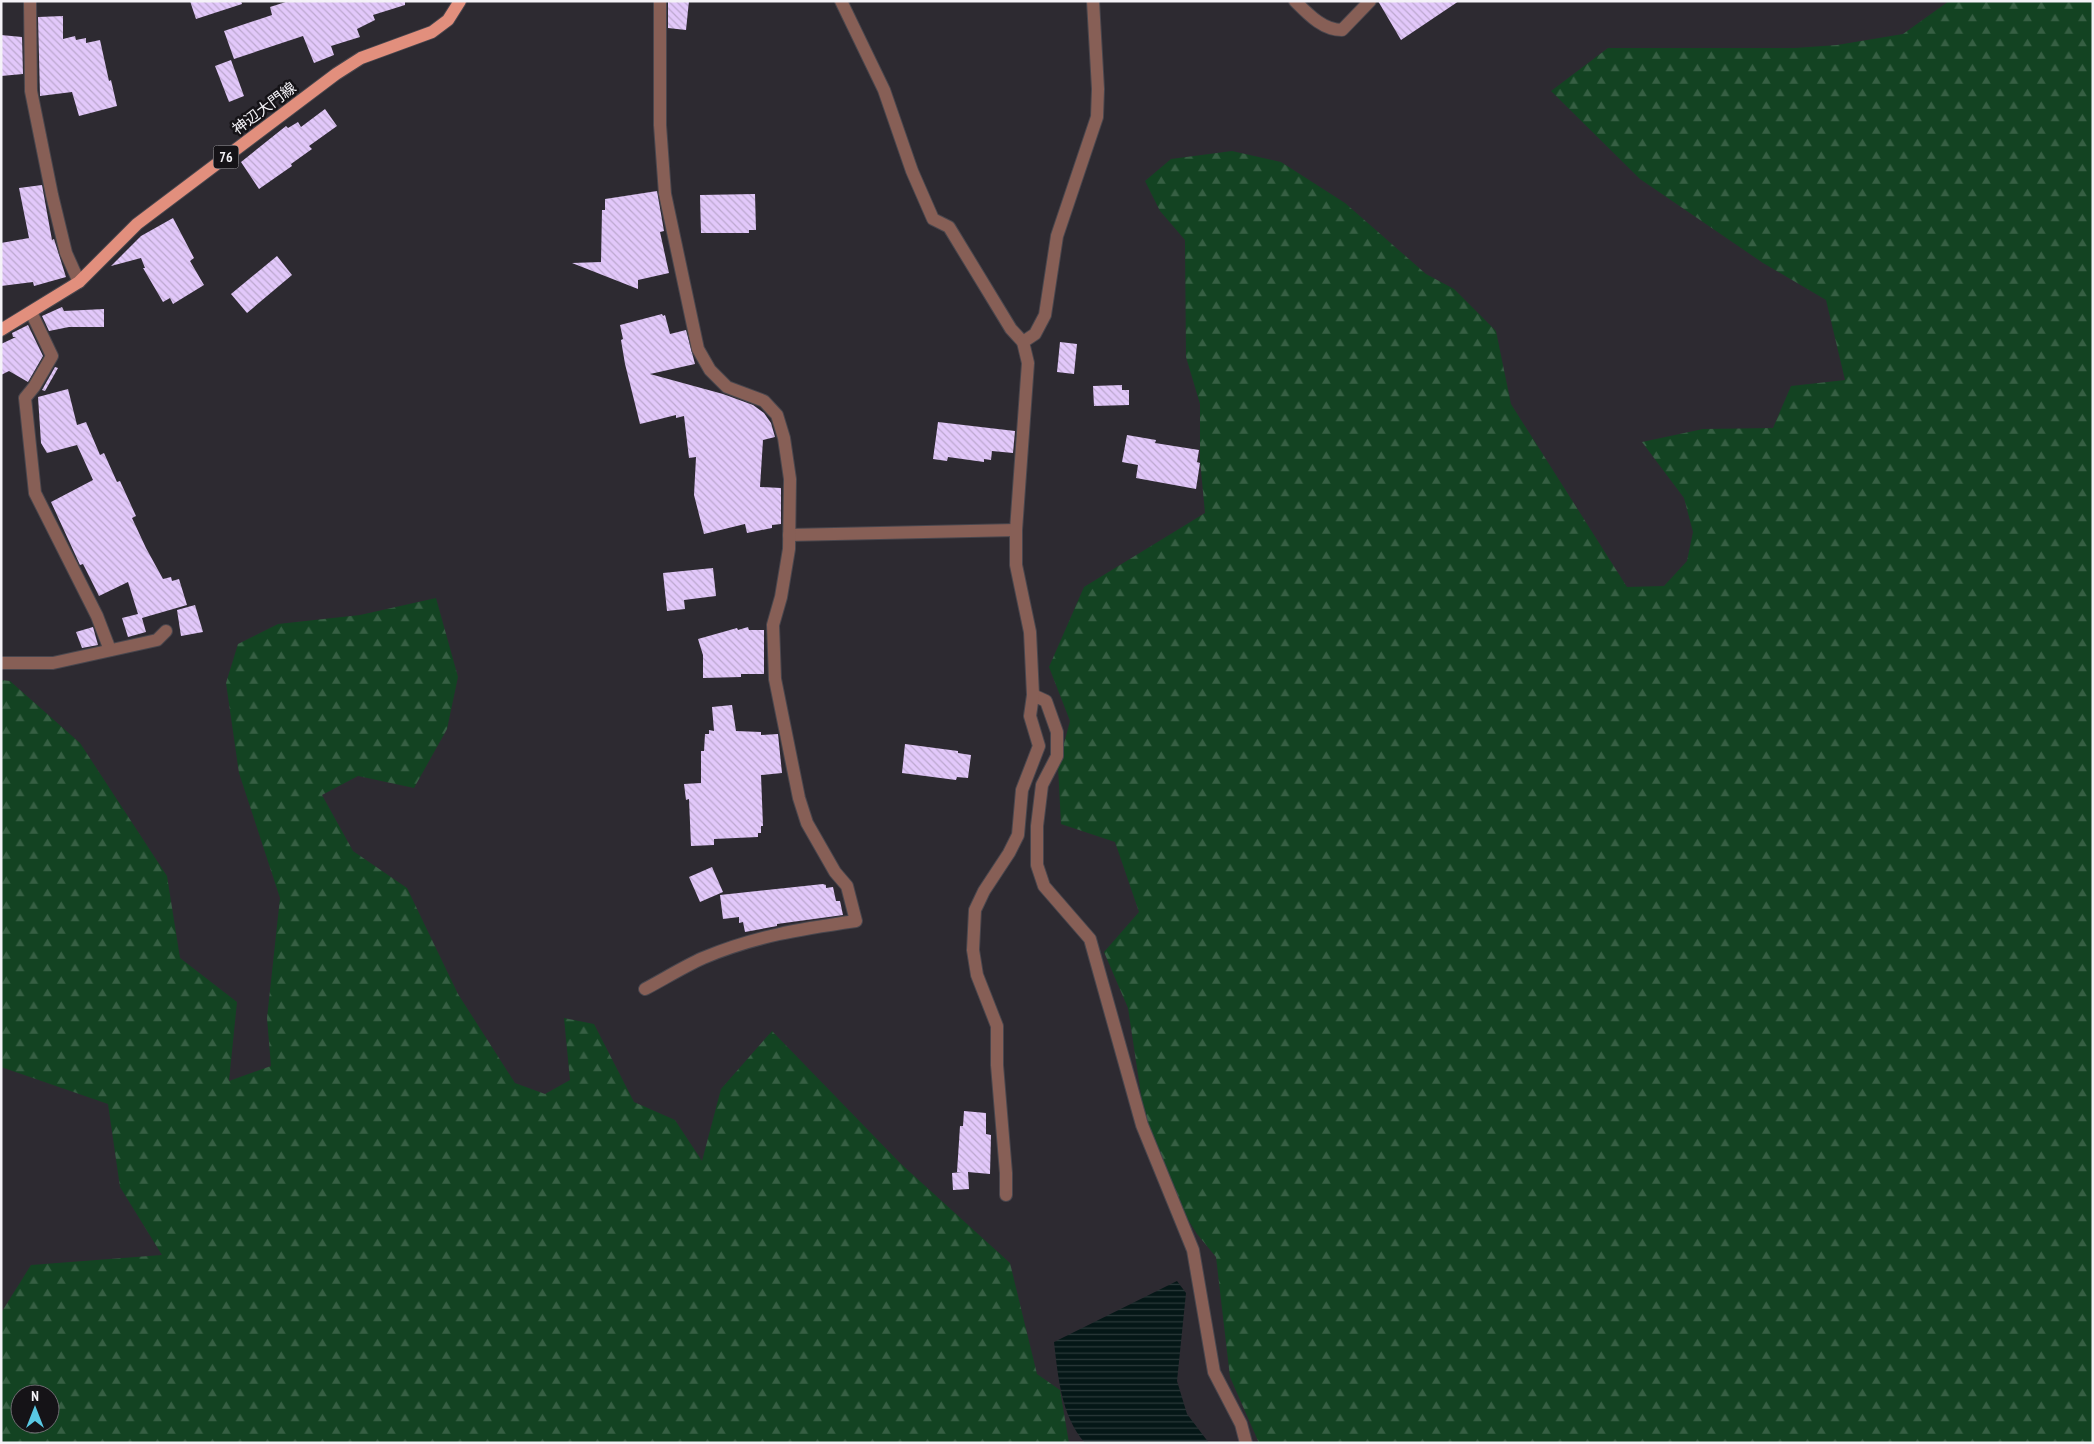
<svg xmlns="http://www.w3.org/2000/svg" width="2094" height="1444" font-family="'PT Sans Narrow','Noto Sans JP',sans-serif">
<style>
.forest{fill:url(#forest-firs);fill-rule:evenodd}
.water{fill:url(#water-rules)}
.building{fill:url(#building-back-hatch)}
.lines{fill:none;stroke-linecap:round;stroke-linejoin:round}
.street-casing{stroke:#49464d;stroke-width:14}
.primary-casing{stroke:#49464d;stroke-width:14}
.street{stroke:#875f56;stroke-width:12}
.primary{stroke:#e28f7d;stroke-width:12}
.labels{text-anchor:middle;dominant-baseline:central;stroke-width:5;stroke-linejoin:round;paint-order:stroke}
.shield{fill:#151317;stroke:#b1afb4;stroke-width:1}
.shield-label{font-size:14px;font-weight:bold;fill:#f4f2f7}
.street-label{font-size:15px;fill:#f4f2f7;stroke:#151317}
</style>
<defs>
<pattern id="forest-firs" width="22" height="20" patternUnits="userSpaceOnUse" patternTransform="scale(1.25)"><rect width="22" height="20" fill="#134322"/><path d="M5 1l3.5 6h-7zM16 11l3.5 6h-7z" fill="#365f43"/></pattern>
<pattern id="water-rules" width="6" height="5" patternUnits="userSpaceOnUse" patternTransform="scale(1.25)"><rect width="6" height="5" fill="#051717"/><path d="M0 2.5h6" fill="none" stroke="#2a393a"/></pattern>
<pattern id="building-back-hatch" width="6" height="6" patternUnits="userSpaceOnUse" patternTransform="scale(1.25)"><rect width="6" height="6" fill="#e2c8fa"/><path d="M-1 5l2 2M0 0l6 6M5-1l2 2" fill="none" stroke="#bca8ce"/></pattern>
</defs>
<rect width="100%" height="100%" fill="#2d2a31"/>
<g class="forest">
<polygon points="1949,1 2093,1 2093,1443 1259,1443 1230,1377 1216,1257 1197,1234 1151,1161 1128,1008 1104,952 1139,912 1115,842 1061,824 1058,766 1070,721 1049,667 1084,587 1205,513 1200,460 1200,404 1186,357 1185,240 1160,211 1145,181 1171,159 1232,151 1281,162 1345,203 1426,274 1454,289 1496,331 1511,404 1627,587 1664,586 1687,561 1693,532 1684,498 1642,442 1703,429 1773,428 1791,386 1845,380 1826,300 1763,263 1640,179 1551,91 1608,48 1795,48 1837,45 1903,34"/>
<path d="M436,598L458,677L447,729L414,788L358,776L322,795L353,851L407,888L458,994L515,1083L545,1094L570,1080L564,1018L594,1024L634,1102L675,1120L702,1161L721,1089L772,1031L901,1164L1010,1263L1037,1374L1060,1390L1069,1443H1V1313L31,1265L162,1255L120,1187L108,1104L1,1067V680L10,681L80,743L167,876L180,958L237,1002L229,1081L271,1066L267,1018L280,898L239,773L226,683L238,644L278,624L360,615ZM20,1394H50V1424H20Z"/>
</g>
<path class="water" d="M1177,1281L1186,1293L1177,1381L1187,1414L1209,1443H1085C1061,1416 1058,1376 1054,1342Z"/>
<g class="building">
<polygon points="190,1 241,1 242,4 196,19"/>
<polygon points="289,1 405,1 405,5 373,15 375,20 357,29 360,37 331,46 334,55 314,63 303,36 234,59 224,31 272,15 270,7"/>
<polygon points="668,1 689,1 686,30 668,28"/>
<polygon points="1378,1 1459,1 1401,40"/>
<polygon points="63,16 63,39 75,36 76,40 86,38 86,43 100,40 109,81 111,80 117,106 79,116 72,92 40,96 38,17"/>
<polygon points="1,35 22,37 23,74 1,76"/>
<polygon points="231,60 244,96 229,102 215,66"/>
<polygon points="325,109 337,126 309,146 312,149 291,164 292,166 259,189 241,162 286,126 288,128 298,122 301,127"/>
<polygon points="42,185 52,240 54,239 66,277 34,286 33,282 1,286 1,243 29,238 19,188"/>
<polygon points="657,191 664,231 660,232 669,273 638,280 638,289 572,263 601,262 602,210 605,210 605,199"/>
<polygon points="755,194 756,230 749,230 749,233 701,233 700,195"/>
<polygon points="173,218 194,258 190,261 204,285 173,304 170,298 163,302 143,268 145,268 141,258 111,266 141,236"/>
<polygon points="277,256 292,275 247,313 231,294"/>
<polygon points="62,307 64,311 104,309 104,327 69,327 49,331 42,316"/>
<polygon points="662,314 663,316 665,315 670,334 686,330 695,364 650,374 723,394 753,405 764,413 771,423 775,437 763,440 760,487 781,488 781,524 772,525 772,528 747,533 745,524 704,534 694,495 696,457 689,458 684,416 676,418 676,415 640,424 625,364 621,340 623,339 620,325"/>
<polygon points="28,325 43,356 28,382 9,371 1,375 1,344 16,337 13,337 12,333"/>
<polygon points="1060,342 1077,344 1074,374 1057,372"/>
<polygon points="55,367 58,368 45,391 42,390"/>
<polygon points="1122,385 1122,390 1129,390 1129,405 1094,406 1093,386"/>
<polygon points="68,389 77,425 86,422 100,455 104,453 117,482 120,481 136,516 132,518 146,548 163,579 171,577 172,581 179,579 187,605 142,618 146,632 128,637 122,618 138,614 128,582 99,596 83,564 80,565 51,502 93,480 77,445 47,453 41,443 38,397"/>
<polygon points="938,422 1015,431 1013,453 992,451 991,460 984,459 984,462 948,457 947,461 933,459"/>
<polygon points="1127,435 1156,440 1155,443 1199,450 1197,462 1200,463 1196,489 1136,478 1138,465 1122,462"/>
<polygon points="713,568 716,596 684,600 685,609 667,611 663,573"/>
<polygon points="195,605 203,632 181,636 177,610"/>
<polygon points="93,627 98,645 82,648 76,632"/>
<polygon points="748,627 749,630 764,630 764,674 741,674 741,677 703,678 703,655 698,639 737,628 738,630"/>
<polygon points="732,705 736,731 761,732 761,735 778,734 782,773 761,775 763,826 761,826 761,833 758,833 758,837 714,839 714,845 691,846 689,799 686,800 684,784 701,783 701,751 704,751 705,734 709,734 709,730 714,731 712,707"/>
<polygon points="905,744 958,751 958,753 971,755 968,778 957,777 956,780 902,773"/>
<polygon points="712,867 723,892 700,902 689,877"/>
<polygon points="823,884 826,885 826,888 833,887 836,901 840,901 843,915 777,924 777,926 745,932 743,922 739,923 739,917 723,919 720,895"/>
<polygon points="964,1111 986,1113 986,1134 991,1135 990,1174 968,1172 969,1189 953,1190 952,1173 962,1172 957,1172 960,1126 963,1126"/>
</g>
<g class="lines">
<g class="street-casing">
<g id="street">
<polyline points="30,1 31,91 52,195 66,253 79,282"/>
<polyline points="841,1 884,90 912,171 933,219 949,227 1011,329 1023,342"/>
<path d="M1295,1C1309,15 1323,30 1342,30L1370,1"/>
<polyline points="31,312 52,356 34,387 25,398 35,493 97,616 110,650"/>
<polyline points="789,535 1016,530"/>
<polyline points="1,663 53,663 157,640 166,631"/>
<polyline points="1033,695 1046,701 1057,732 1057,756 1042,785 1037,826 1037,865 1044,886 1090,939 1142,1125 1193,1250 1214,1372 1241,1424 1246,1443"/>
<path d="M645,989C664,979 683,967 703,958C755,936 801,929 856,921L847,886L835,872L807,823L799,798L775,679L773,625L781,597L789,549L790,479L784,438L777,415L764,401L727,387L710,370L698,349L665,194L660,125V1"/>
<polyline points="1006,1195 1006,1173 997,1065 997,1026 977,975 973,950 975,910 984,891 1009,853 1018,835 1022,790 1039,746 1030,716 1033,695 1030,632 1016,565 1016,530 1028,363 1023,342 1035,334 1045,315 1057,236 1097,117 1098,89 1093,1"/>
</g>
</g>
<g class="primary-casing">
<polyline id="primary" points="1,330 79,282 137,224 336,74 361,58 432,32 448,20 460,1"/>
</g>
<use href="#street" class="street"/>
<use href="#primary" class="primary"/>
</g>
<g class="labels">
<rect class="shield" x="213.5" y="145.5" width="25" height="23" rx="4"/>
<g class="shield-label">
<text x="226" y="157">76</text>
</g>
<g class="street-label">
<text transform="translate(264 108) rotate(-37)">神辺大門線</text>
</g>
</g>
<rect width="2094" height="1444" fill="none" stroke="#f4f2f7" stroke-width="5"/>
<g transform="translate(35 1409)"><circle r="24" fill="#151317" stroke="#6e6c71"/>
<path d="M0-4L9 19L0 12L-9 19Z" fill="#59c8e4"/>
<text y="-8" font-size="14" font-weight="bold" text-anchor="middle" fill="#f4f2f7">N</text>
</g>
</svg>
